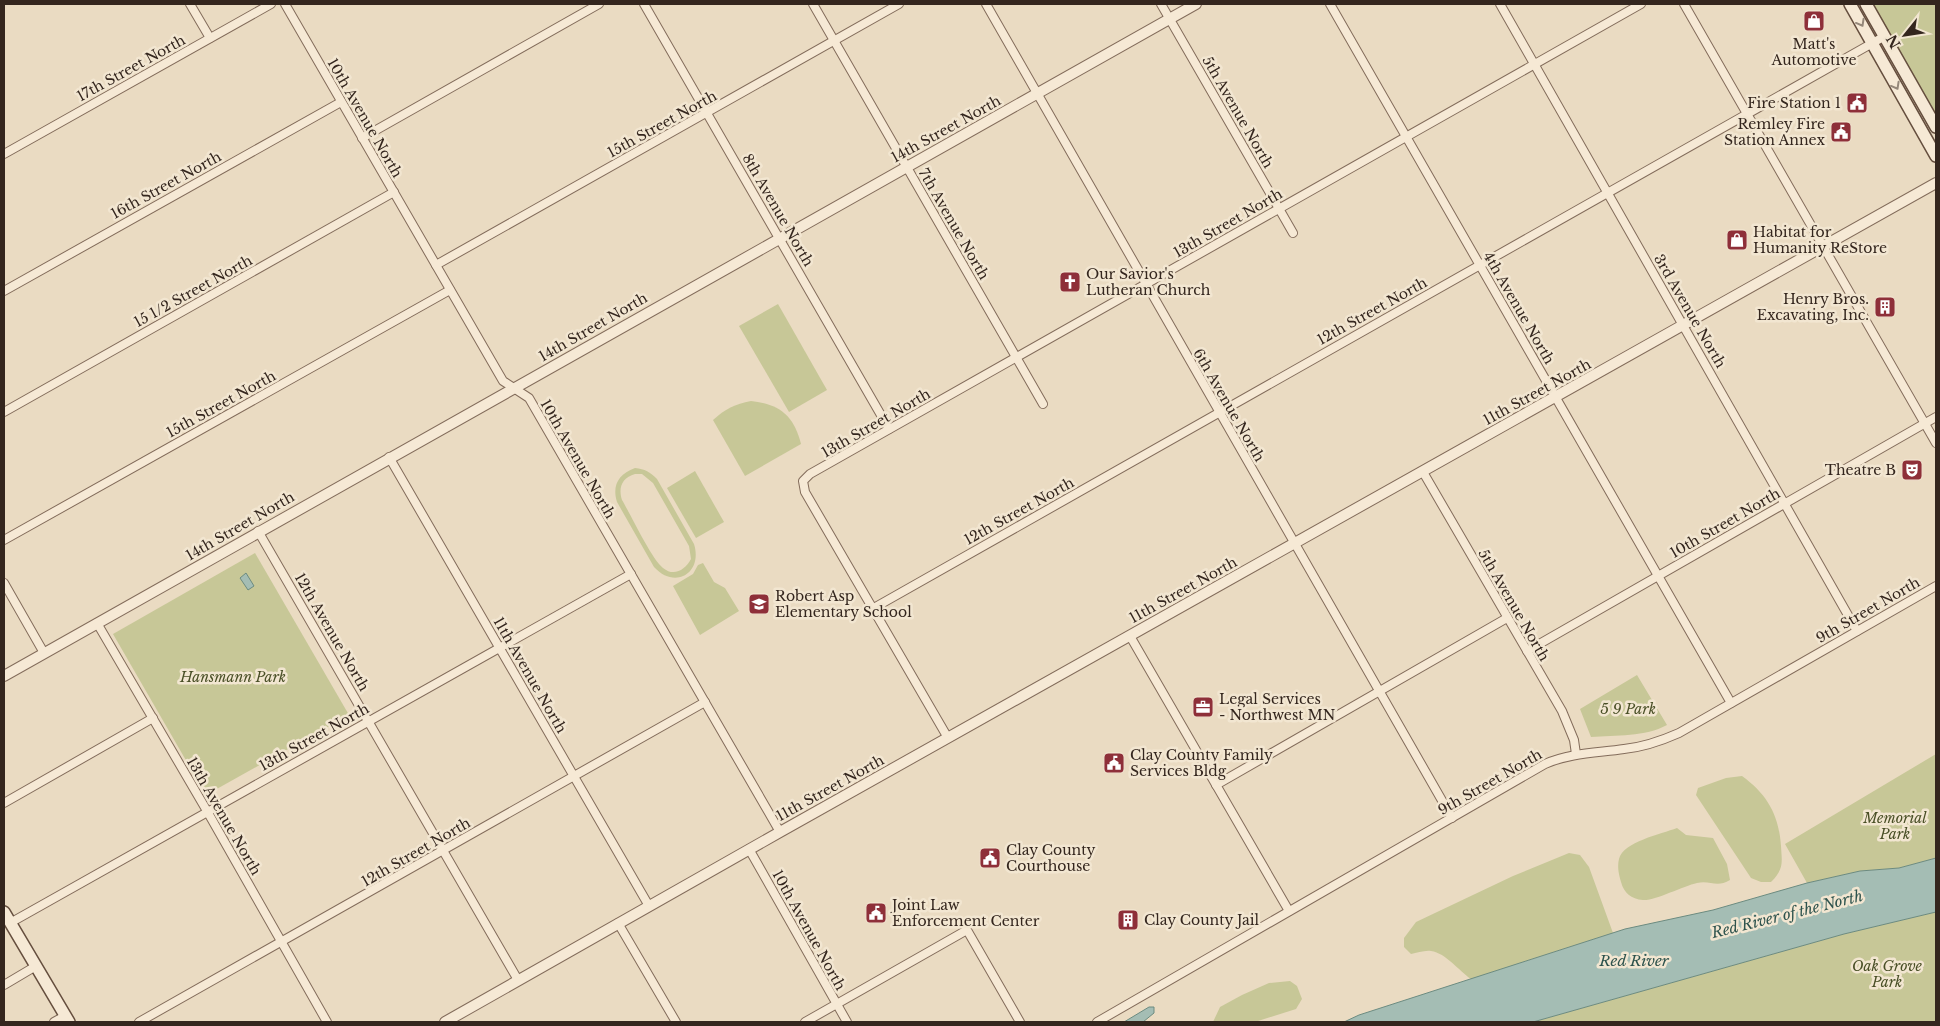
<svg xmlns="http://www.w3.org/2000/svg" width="1940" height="1026" font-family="'Libre Baskerville',serif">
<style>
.green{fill:#c7c797;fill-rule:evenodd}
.water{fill:#a4bdb4;stroke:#6c8b80}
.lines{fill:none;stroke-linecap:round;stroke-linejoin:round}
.minor-casing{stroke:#836c5b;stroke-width:10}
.tertiary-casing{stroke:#836c5b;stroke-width:12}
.secondary-casing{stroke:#654e3e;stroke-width:14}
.minor{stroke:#f6e9d5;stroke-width:8}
.tertiary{stroke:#f6e9d5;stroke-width:10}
.secondary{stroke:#f6e9d5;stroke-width:11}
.oneway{stroke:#95887a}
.labels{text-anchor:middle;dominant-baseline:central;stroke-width:5;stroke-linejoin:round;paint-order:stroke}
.poi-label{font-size:14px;fill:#34261e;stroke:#f2e6d1;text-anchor:start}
.street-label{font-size:14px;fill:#34261e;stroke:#f2e6d1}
.park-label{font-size:14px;font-style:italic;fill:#494f26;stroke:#f2e6d1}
.water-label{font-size:15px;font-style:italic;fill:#2e534d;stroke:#f2e6d1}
</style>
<rect width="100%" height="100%" fill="#eadbc2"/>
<g class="green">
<polygon points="1872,4 1936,4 1936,116"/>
<polygon points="778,304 827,390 789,412 739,326"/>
<path d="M751,401C780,404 794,416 801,444L745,476L713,420C725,409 735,404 751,401Z"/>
<path d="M635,468C645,469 650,472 657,479L694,544C703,573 675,590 654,567L617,502C612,486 618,474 635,468ZM635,474H642L653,483L689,546L691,559C685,570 674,577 663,568C651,558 631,515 622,500C618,487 622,478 635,474Z"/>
<polygon points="695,471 724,522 696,538 667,488"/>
<polygon points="255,553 349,715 206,795 113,634"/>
<polygon points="703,563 714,582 725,588 739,611 700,635 673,586 693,574 698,565"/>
<path d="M1637,675L1667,725C1645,737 1616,735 1591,737L1580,709Z"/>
<polygon points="1936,754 1936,858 1899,868 1860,871 1807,883 1785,844"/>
<path d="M1742,776C1767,794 1779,815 1781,846C1782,863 1784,869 1771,882H1761L1751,878L1696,795L1698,788L1726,778Z"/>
<path d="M1677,828L1686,835L1713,838L1727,864L1730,880C1717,888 1710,880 1697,883C1683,886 1655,901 1643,900C1631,899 1624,893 1621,882C1619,875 1617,867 1619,859C1623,842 1661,834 1677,828Z"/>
<path d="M1569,853L1580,855L1589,867L1613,933L1471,979C1459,971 1446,953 1431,951C1425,950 1417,953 1411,954L1404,947V938L1416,922L1513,876Z"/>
<polygon points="1936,912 1936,1022 1533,1022 1844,934"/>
<polygon points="1290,981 1297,986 1302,999 1296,1009 1255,1022 1213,1022 1220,1007 1242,995 1269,983"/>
</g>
<g class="water">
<polygon points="246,573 254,586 248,590 240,578"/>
<polygon points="1936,858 1936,912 1844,934 1533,1022 1344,1022 1359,1015 1625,929 1713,910 1807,883 1860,871 1899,868"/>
<polygon points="1149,1007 1154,1007 1154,1013 1143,1022 1124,1022"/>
</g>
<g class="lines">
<g class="minor-casing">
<g id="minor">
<polyline points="190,4 210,38"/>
<polyline points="285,4 503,381 529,398 780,832"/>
<polyline points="644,4 889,429"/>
<polyline points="813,4 1043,404"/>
<polyline points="986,4 1452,818"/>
<polyline points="1161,4 1293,233"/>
<polyline points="1330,4 1731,703"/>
<polyline points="1500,4 1857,631"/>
<polyline points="1684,4 1936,443"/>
<polyline points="362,138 599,4"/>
<polyline points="4,154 271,4"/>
<polyline points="436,265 899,4"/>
<polyline points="4,291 341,102"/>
<polyline points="4,412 394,192"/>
<polyline points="389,457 649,906"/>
<polyline points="1423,472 1562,711 1574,740 1576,754"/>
<polyline points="258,531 518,980"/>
<polyline points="4,540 450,290"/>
<polyline points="4,583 44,653"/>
<polyline points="872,609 1885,36"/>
<polyline points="97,623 207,811 327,1022"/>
<polyline points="1130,636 1289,911"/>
<polyline points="1527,651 1936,417"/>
<polyline points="948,738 805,492 803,481 810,474 1641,4"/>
<polyline points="1216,785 1507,618"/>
<polyline points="4,803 153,718"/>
<polyline points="749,849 847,1022"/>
<polyline points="10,923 631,574"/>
<polyline points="618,923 676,1022"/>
<polyline points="4,985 36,966"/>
<polyline points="54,1022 65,1016"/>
<polyline points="139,1022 705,702"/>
<polyline points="805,1022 967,930 1020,1022"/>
<path d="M1097,1022L1545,764C1570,753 1596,753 1624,749C1644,747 1661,741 1679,733L1936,586"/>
</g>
</g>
<g class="tertiary-casing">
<g id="tertiary">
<polyline points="4,676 1196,4"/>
<polyline points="445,1022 780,832 1936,183"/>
</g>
</g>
<g class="secondary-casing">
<g id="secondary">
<polyline points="1850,4 1936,156"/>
<polyline points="1866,4 1936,127"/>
<polyline points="4,912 69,1022"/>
</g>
</g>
<use href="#minor" class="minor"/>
<use href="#tertiary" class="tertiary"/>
<use href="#secondary" class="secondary"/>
</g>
<defs><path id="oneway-chevron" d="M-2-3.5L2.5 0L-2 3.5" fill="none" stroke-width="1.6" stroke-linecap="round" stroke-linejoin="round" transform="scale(1.25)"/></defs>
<g class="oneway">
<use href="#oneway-chevron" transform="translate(1861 23) rotate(61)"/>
<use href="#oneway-chevron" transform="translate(1896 86) rotate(61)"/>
</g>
<defs>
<g id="shop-square" transform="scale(1.125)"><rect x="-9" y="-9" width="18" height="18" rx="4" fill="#8e2f39" stroke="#f2e6d1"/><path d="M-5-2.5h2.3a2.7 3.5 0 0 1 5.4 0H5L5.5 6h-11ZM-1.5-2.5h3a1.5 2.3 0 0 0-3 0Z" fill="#fff"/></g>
<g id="civic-square" transform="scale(1.125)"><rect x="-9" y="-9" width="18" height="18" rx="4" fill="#8e2f39" stroke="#f2e6d1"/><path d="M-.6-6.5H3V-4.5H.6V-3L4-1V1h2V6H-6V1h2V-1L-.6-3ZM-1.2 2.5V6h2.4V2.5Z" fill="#fff"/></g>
<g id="church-square" transform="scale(1.125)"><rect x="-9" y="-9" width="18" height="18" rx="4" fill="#8e2f39" stroke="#f2e6d1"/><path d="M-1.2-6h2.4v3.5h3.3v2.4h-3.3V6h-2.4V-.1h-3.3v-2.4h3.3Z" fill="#fff"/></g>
<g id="building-square" transform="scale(1.125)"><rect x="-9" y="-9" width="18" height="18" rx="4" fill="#8e2f39" stroke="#f2e6d1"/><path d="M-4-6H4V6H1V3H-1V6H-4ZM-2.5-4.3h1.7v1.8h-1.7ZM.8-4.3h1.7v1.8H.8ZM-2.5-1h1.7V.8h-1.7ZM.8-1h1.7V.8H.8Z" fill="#fff"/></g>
<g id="theatre-square" transform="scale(1.125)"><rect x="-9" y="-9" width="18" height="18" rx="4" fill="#8e2f39" stroke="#f2e6d1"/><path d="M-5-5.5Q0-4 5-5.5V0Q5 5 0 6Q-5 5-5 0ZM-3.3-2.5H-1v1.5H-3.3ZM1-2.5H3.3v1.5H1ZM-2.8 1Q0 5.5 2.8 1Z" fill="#fff"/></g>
<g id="school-square" transform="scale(1.125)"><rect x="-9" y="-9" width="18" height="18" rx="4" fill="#8e2f39" stroke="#f2e6d1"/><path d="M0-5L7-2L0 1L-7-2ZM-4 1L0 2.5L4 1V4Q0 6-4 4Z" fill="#fff"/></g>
<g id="office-square" transform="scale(1.125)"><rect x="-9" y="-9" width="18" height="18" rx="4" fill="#8e2f39" stroke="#f2e6d1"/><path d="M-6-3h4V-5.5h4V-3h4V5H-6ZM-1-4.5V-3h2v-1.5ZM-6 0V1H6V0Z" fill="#fff"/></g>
</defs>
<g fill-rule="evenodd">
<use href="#shop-square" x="1814" y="21"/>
<use href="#civic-square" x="1857" y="103"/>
<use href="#civic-square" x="1841" y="132"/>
<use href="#shop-square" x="1737" y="240"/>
<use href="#church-square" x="1070" y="282"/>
<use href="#building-square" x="1885" y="307"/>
<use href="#theatre-square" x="1912" y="470"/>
<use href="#school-square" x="759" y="604"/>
<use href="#office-square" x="1203" y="707"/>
<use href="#civic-square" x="1114" y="763"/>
<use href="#civic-square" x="990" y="858"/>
<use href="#civic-square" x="876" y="913"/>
<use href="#building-square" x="1128" y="920"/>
</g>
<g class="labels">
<g class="poi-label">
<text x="1814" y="44" text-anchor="middle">Matt's<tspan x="1814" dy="16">Automotive</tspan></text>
<text x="1841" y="103" text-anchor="end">Fire Station 1</text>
<text x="1825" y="124" text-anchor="end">Remley Fire<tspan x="1825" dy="16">Station Annex</tspan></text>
<text x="1753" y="232">Habitat for<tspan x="1753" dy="16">Humanity ReStore</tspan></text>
<text x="1086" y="274">Our Savior's<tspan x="1086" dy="16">Lutheran Church</tspan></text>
<text x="1869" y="299" text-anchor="end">Henry Bros.<tspan x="1869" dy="16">Excavating, Inc.</tspan></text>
<text x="1896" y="470" text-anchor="end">Theatre B</text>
<text x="775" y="596">Robert Asp<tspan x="775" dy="16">Elementary School</tspan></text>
<text x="1219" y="699">Legal Services<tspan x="1219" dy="16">- Northwest MN</tspan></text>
<text x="1130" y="755">Clay County Family<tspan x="1130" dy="16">Services Bldg</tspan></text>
<text x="1006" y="850">Clay County<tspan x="1006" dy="16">Courthouse</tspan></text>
<text x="892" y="905">Joint Law<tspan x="892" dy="16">Enforcement Center</tspan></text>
<text x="1144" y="920">Clay County Jail</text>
</g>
<g class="street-label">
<text transform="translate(131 68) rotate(-29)">17th Street North</text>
<text transform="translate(1238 112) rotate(60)">5th Avenue North</text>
<text transform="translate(365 118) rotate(60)">10th Avenue North</text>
<text transform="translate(662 124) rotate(-29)">15th Street North</text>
<text transform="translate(946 129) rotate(-29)">14th Street North</text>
<text transform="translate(166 185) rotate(-29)">16th Street North</text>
<text transform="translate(778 210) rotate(60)">8th Avenue North</text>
<text transform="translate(1228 223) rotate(-30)">13th Street North</text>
<text transform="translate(954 224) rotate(60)">7th Avenue North</text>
<text transform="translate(193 291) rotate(-29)">15 1/2 Street North</text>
<text transform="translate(1519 308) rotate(60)">4th Avenue North</text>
<text transform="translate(1372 311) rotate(-29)">12th Street North</text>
<text transform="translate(1690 311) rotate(60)">3rd Avenue North</text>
<text transform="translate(593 327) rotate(-30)">14th Street North</text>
<text transform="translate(1537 392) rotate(-29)">11th Street North</text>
<text transform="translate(221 404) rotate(-29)">15th Street North</text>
<text transform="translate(1229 405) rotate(60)">6th Avenue North</text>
<text transform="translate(876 423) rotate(-30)">13th Street North</text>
<text transform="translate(578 459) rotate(60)">10th Avenue North</text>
<text transform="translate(1019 511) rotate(-29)">12th Street North</text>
<text transform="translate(1725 523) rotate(-30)">10th Street North</text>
<text transform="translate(240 526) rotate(-30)">14th Street North</text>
<text transform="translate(1183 590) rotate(-29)">11th Street North</text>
<text transform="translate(1514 605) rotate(60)">5th Avenue North</text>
<text transform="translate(1868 610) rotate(-30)">9th Street North</text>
<text transform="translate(332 632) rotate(60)">12th Avenue North</text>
<text transform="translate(530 675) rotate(60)">11th Avenue North</text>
<text transform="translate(314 737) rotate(-29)">13th Street North</text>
<text transform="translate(1490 782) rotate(-30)">9th Street North</text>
<text transform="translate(830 788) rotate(-29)">11th Street North</text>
<text transform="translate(224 816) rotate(60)">13th Avenue North</text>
<text transform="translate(416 852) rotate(-30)">12th Street North</text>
<text transform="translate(809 930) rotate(61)">10th Avenue North</text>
</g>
<g class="park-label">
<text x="233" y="677">Hansmann Park</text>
<text x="1628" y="709">5 9 Park</text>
<text x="1895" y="818">Memorial<tspan x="1895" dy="16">Park</tspan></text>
<text x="1887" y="966">Oak Grove<tspan x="1887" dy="16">Park</tspan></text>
</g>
<g class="water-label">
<text transform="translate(1787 914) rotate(-14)">Red River of the North</text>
<text x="1634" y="960">Red River</text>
</g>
</g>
<rect width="1940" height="1026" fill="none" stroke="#34261e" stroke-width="10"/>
<g transform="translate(1905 35) rotate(240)" stroke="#f2e6d1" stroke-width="4" paint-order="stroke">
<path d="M0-4L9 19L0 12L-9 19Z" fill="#34261e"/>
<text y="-8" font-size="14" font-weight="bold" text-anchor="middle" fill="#34261e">N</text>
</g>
</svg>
